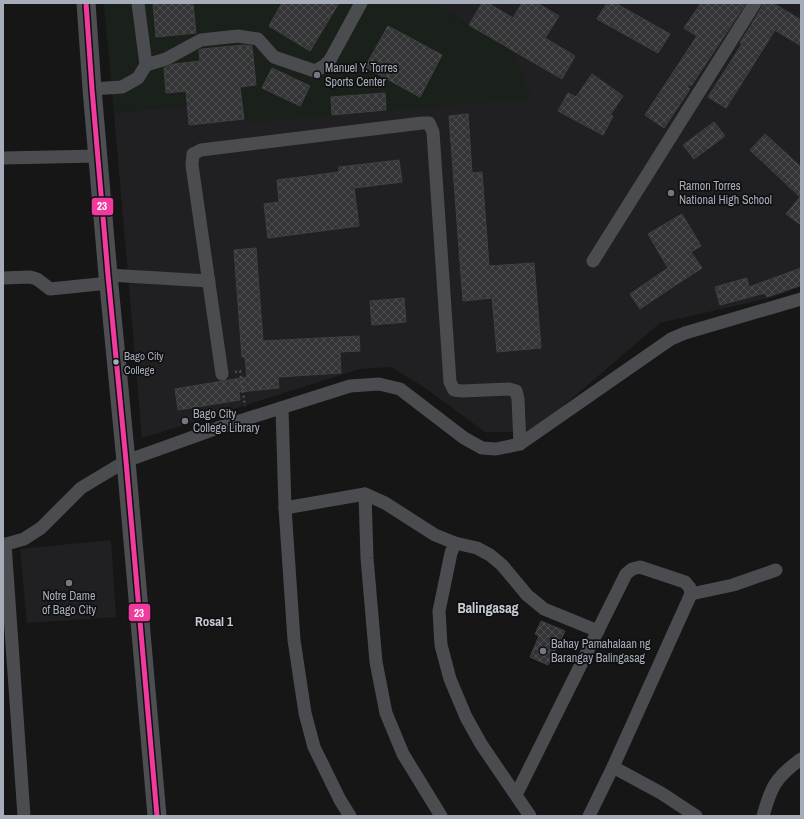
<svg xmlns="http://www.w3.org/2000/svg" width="804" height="819" font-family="'Archivo Narrow',sans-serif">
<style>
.built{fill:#202022}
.pitch{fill:#1a211a}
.building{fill:url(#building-cross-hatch);stroke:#3f4043}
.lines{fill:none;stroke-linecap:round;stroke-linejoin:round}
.path{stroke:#4c4d51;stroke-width:2.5;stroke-dasharray:2 3;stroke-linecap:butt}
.minor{stroke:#4a4c4f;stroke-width:13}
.highway{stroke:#4c4e52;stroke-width:19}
.bus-1-casing{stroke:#101012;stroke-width:8}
.bus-1{stroke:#f13a9d;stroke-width:5}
.poi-dot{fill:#747880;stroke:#101012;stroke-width:1.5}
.bus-dot{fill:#a6adb9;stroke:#101012;stroke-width:1.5}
.labels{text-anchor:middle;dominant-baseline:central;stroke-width:3.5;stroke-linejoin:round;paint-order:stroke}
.bus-label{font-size:11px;fill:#a6adb9;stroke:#101012;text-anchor:start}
.poi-label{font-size:12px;fill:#a6adb9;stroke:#101012;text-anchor:start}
.neighbourhood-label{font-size:13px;font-weight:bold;fill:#c7ccd4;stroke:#101012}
.quarter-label{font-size:14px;font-weight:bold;fill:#c7ccd4;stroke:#101012}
.line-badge{stroke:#101012;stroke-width:1.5}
.badge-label{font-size:11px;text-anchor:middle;font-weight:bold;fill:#fff}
</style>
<defs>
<pattern id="building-cross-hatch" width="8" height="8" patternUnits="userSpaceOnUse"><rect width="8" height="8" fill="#343436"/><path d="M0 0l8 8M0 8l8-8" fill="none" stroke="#4e4f51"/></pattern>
</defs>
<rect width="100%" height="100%" fill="#161616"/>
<g class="built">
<polygon points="434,3 801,3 801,287 770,298 660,323 562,407 527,432 485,432 424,387 391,367 360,369 142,438 114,113 243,99 246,123 513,52"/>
<polygon points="111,540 116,617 27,623 20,549"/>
</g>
<polygon class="pitch" points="104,3 434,3 513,52 532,99 246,123 243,99 114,113"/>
<g class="building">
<polygon points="153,3 193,3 196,33 156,37"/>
<polygon points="282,3 339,3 310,51 269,26"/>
<polygon points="482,3 488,3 513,18 522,3 537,3 559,16 545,38 575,56 562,79 469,25"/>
<polygon points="607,3 615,3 670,34 658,53 597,19"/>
<polygon points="701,3 746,3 691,86 684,82 690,89 664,128 645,115 697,36 684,28"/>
<polygon points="763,3 773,3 801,20 801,46 775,30 726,108 708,97 742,44 740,43 762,7"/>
<polygon points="388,26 442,55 420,97 365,67"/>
<polygon points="244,45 252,46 256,85 240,87 244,119 189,125 186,91 166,93 164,68 174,64 200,61 199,50 202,49"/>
<polygon points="272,68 310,86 300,106 262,88"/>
<polygon points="592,74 623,96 610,115 613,116 603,135 558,111 568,93 576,97"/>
<polygon points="385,93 386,110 332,115 331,97"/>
<polygon points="468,114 472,173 482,172 489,266 534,263 541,348 497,352 492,298 463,301 449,116"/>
<polygon points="714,122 725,136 694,159 683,145"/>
<polygon points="765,134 801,167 801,225 786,214 800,197 750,150"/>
<polygon points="399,160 402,182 354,188 359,226 268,238 264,204 279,202 277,180 339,172 339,167"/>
<polygon points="682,214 701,246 691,252 702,268 674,286 640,309 630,294 668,268 648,234"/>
<polygon points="256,248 263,341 359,336 360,351 340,352 341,373 278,377 279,388 239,392 240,400 178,410 175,389 247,377 245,357 242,357 234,250"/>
<polygon points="801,268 801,285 767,297 765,293 720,305 715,287 747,278 749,287"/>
<polygon points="404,298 406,322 372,325 370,301"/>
<polygon points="541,621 565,631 559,644 558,644 548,665 530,657 539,636 535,634"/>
</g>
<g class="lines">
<polyline class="path" points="235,372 240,371 245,406"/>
<g class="minor">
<polyline points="146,65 166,59 201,40 238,36 258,39 274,57 315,71 324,66 330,60 361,3"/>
<polyline points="92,89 122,87 138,78 146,65 138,3"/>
<polyline points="3,158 98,156"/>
<polyline points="593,261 755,3"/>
<polyline points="108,275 209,281"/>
<polyline points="3,278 30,277 37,279 50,289 109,283"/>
<polyline points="222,374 192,165 193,154 201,150 422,123 429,123 433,132 450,382 454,390 462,391 509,389 516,391 518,399 520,444"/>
<polyline points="282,408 285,508 294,640 305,713 314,747 340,800 350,816"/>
<polyline points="365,494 367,558 376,662 386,713 403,754 441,816"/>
<polyline points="285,508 365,494 385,503 435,535 455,543 477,548 490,555 502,565 527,595 544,609 598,631"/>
<polyline points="455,543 451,553 439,611 441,645 450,679 466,717 481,744 530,816"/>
<polyline points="5,544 24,816"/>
<polyline points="3,545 24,539 41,528 81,488 126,461 218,428 350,386 379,384 400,389 464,438 482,448 496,449 520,444 671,339 685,333 801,299"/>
<polyline points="691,594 733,585 776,570"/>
<polyline points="613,767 661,793 696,816"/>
<polyline points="516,795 626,574 632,569 640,567 685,582 690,588 691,594 613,767 589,816"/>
<path d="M763,816C771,787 775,778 801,759"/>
</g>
<polyline class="highway" points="86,3 92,89 108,275 126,461 157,816"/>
<g class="bus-1-casing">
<polyline id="bus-1" points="86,3 92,89 108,275 126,461 157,816"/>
</g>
<use href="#bus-1" class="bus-1"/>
</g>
<g class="poi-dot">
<circle cx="317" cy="75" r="4"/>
<circle cx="671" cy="193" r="4"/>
<circle cx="185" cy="421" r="4"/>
<circle cx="69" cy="583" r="4"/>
<circle cx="543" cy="651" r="4"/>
</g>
<circle class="bus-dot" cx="116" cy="362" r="3.5"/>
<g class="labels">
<g class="bus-label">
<text x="124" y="356">Bago City<tspan x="124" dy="14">College</tspan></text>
</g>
<g class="poi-label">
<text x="325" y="68">Manuel Y. Torres<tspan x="325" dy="14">Sports Center</tspan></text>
<text x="679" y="186">Ramon Torres<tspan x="679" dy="14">National High School</tspan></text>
<text x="193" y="414">Bago City<tspan x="193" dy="14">College Library</tspan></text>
<text x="69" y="596" text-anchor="middle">Notre Dame<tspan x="69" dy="14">of Bago City</tspan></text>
<text x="551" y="644">Bahay Pamahalaan ng<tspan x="551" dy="14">Barangay Balingasag</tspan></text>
</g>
<g class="neighbourhood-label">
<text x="214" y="621">Rosal 1</text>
</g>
<g class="quarter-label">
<text x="488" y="608">Balingasag</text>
</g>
</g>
<g class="line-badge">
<rect x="91" y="197" width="23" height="19" rx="4" fill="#f13a9d"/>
<rect x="128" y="603" width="23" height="19" rx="4" fill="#f13a9d"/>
</g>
<g class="badge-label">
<text x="102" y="210">23</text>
<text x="139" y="617">23</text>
</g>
<rect width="804" height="819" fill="none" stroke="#a6adb9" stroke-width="8"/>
</svg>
